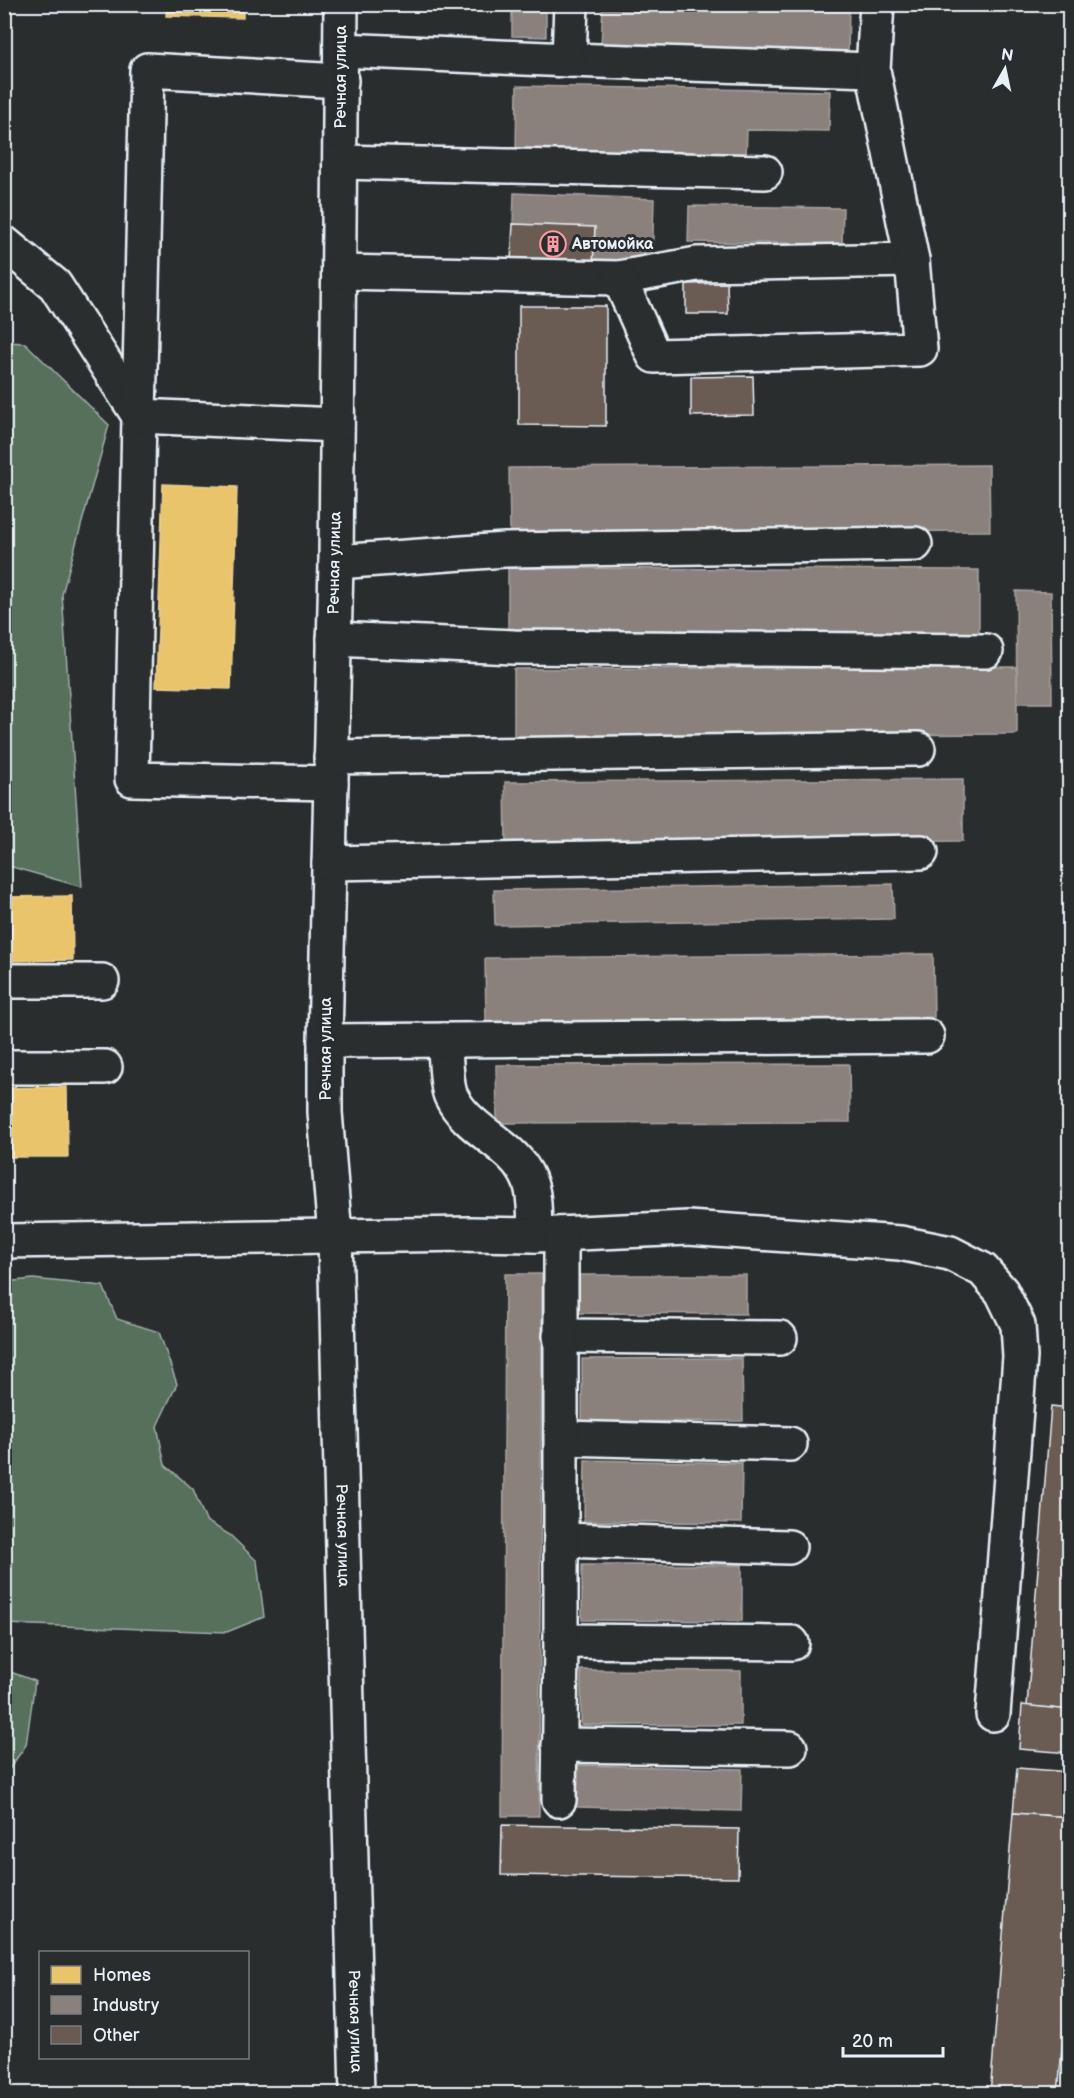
<svg xmlns="http://www.w3.org/2000/svg" width="1074" height="2098" font-family="'Balsamiq Sans',sans-serif">
<style>
.green{fill:#576f5c;stroke:#a0b0aa;stroke-width:1.5}
.homes{fill:#e9c46a;stroke:#e9d295;stroke-width:1.5}
.industry{fill:#8a817c;stroke:#a6a3a1;stroke-width:1.5}
.building{fill:#6a5b52;stroke:#e8f1f8;stroke-width:1.5}
.lines{fill:none;stroke-linecap:round;stroke-linejoin:round}
.minor-casing{stroke:#e8f1f8;stroke-width:38}
.minor{stroke:#2a2d2e;stroke-width:33}
.labels{text-anchor:middle;dominant-baseline:central;stroke-width:6;stroke-linejoin:round;paint-order:stroke}
.street-label{font-size:16px;fill:#e8f1f8;stroke:#2a2d2e}
.poi-label{font-size:16px;font-weight:bold;fill:#e8f1f8;stroke:#2a2d2e;text-anchor:start}
</style>
<rect width="100%" height="100%" fill="#2a2d2e"/>
<filter id="ink" filterUnits="userSpaceOnUse"><feTurbulence type="fractalNoise" baseFrequency=".0167" numOctaves="2"/><feDisplacementMap in="SourceGraphic" scale="12" xChannelSelector="R" yChannelSelector="G"/><feConvolveMatrix kernelMatrix="1 2 1 2 8 2 1 2 1" color-interpolation-filters="sRGB"/></filter>
<g filter="url(#ink)">
<g class="green">
<polygon points="5,342 25,343 109,425 62,594 82,887 5,865"/>
<polygon points="33,1279 103,1286 117,1319 159,1332 177,1384 157,1426 165,1465 193,1489 206,1521 230,1535 257,1561 264,1617 227,1632 5,1624 5,1282"/>
<polygon points="5,1670 35,1681 26,1745 5,1775"/>
</g>
<g class="homes">
<polygon points="167,4 243,4 243,18 166,16"/>
<polygon points="163,484 237,487 231,689 156,687"/>
<polygon points="72,896 73,960 4,961 4,897"/>
<polygon points="67,1087 68,1157 4,1157 4,1088"/>
</g>
<g class="industry">
<polygon points="512,4 546,4 546,37 512,36"/>
<polygon points="603,4 849,4 848,55 601,47"/>
<polygon points="517,86 830,91 829,131 747,130 746,158 516,154"/>
<polygon points="514,193 654,199 652,266 593,264 595,227 513,224"/>
<polygon points="689,206 843,208 842,244 688,242"/>
<polygon points="989,465 990,531 510,533 509,468"/>
<polygon points="508,568 979,570 979,633 508,632"/>
<polygon points="1016,591 1051,592 1052,703 1017,703"/>
<polygon points="1017,667 1017,734 514,737 514,669"/>
<polygon points="963,779 963,841 506,845 505,782"/>
<polygon points="893,884 894,919 495,925 494,890"/>
<polygon points="933,954 934,1017 486,1022 485,958"/>
<polygon points="849,1064 850,1122 497,1123 496,1065"/>
<polygon points="505,1274 542,1274 539,1816 502,1816"/>
<polygon points="576,1275 746,1275 746,1314 576,1313"/>
<polygon points="742,1358 743,1421 582,1422 582,1359"/>
<polygon points="585,1460 742,1463 741,1523 584,1521"/>
<polygon points="582,1565 742,1565 742,1621 582,1620"/>
<polygon points="581,1670 741,1671 741,1725 581,1725"/>
<polygon points="577,1765 742,1769 741,1811 576,1807"/>
</g>
<g class="building">
<polygon points="513,224 595,227 593,264 511,261"/>
<polygon points="727,283 728,314 686,314 686,284"/>
<polygon points="519,306 606,306 606,426 519,425"/>
<polygon points="753,376 754,415 691,416 691,377"/>
<polygon points="1051,1406 1070,1408 1070,1710 1027,1706"/>
<polygon points="1022,1705 1070,1710 1070,1753 1019,1749"/>
<polygon points="1017,1768 1070,1772 1070,1817 1013,1813"/>
<polygon points="1013,1813 1070,1817 1070,1957 1058,2094 990,2094"/>
<polygon points="502,1825 739,1829 738,1878 501,1875"/>
</g>
<g class="lines">
<g class="minor-casing">
<g id="minor">
<path id="s1" d="M341,4L336,562L325,1041V1112L335,1236L357,2094"/>
<polyline points="571,4 569,60 873,70"/>
<polyline points="341,50 569,60"/>
<polyline points="340,162 765,172"/>
<polyline points="4,243 55,285 139,416 132,779 331,783"/>
<polyline points="339,272 619,278 697,264 912,260 873,70 877,4"/>
<polyline points="619,278 654,356 920,349 912,260"/>
<polyline points="337,425 139,416 147,70 341,81"/>
<polyline points="336,562 505,550 915,544"/>
<polyline points="334,639 514,647 986,651"/>
<polyline points="331,757 918,749"/>
<polyline points="329,863 921,852"/>
<polyline points="4,981 102,981"/>
<path d="M444,1040C446,1053 446,1086 451,1096C468,1132 515,1144 529,1180C536,1196 534,1218 535,1235"/>
<polyline points="325,1041 927,1036"/>
<polyline points="4,1067 105,1067"/>
<polyline points="4,1241 470,1234 535,1235 688,1228 900,1243 950,1253 983,1270 1002,1292 1018,1325 1020,1357 993,1714"/>
<polyline points="560,1336 780,1338"/>
<polyline points="562,1438 790,1444"/>
<polyline points="561,1540 789,1547"/>
<polyline points="561,1641 792,1643"/>
<polyline points="559,1745 790,1748"/>
<polyline points="559,1800 561,1641 561,1234"/>
</g>
</g>
<use href="#minor" class="minor"/>
</g>
</g>
<defs>
<g id="building-ring" transform="scale(1.35)"><circle r="9.5" fill="#2a2d2e" stroke="#ff9aa2" stroke-width="1.5"/><path d="M-4-6H4V6H1V3H-1V6H-4ZM-2.5-4.3h1.7v1.8h-1.7ZM.8-4.3h1.7v1.8H.8ZM-2.5-1h1.7V.8h-1.7ZM.8-1h1.7V.8H.8Z" fill="#ff9aa2"/></g>
</defs>
<g fill-rule="evenodd">
<use href="#building-ring" x="553" y="244"/>
</g>
<g class="labels">
<g class="street-label">
<text transform="translate(341 77) rotate(-90)">Речная улица</text>
<text transform="translate(335 563) rotate(-89)">Речная улица</text>
<text transform="translate(326 1049) rotate(-90)">Речная улица</text>
<text stroke="none"><textPath href="#s1" startOffset="1532">Речная улица</textPath></text>
<text stroke="none"><textPath href="#s1" startOffset="2018">Речная улица</textPath></text>
</g>
<g class="poi-label">
<text x="572" y="244">Автомойка</text>
</g>
</g>
<rect width="1074" height="2098" fill="none" stroke="#2a2d2e" stroke-width="24"/>
<rect x="12" y="12" width="1050" height="2074" fill="none" stroke="#e8f1f8" stroke-width="2" filter="url(#ink)"/>
<rect x="39" y="1951" width="210" height="108" fill="#2a2d2e" stroke="#767b7f" stroke-width="1.5"/>
<rect x="51" y="1966" width="30" height="18" fill="#e9c46a" stroke="#767b7f" stroke-width="1.5"/>
<text x="93" y="1981" font-size="18" fill="#e8f1f8">Homes</text>
<rect x="51" y="1996" width="30" height="18" fill="#8a817c" stroke="#767b7f" stroke-width="1.5"/>
<text x="93" y="2011" font-size="18" fill="#e8f1f8">Industry</text>
<rect x="51" y="2026" width="30" height="18" fill="#6a5b52" stroke="#767b7f" stroke-width="1.5"/>
<text x="93" y="2041" font-size="18" fill="#e8f1f8">Other</text>
<g transform="translate(1005 69) rotate(9)" stroke="#2a2d2e" stroke-width="4.5" paint-order="stroke">
<path d="M0-4.5L10 22L0 15L-10 22Z" fill="#e8f1f8"/>
<text y="-9" font-size="16" font-weight="bold" text-anchor="middle" fill="#e8f1f8">N</text>
</g>
<path d="M843 2047v9h100v-9" fill="none" stroke="#e8f1f8" stroke-width="3"/>
<text x="852" y="2047" font-size="18" fill="#e8f1f8" stroke="#2a2d2e" stroke-width="4.5" paint-order="stroke">20 m</text>
</svg>
